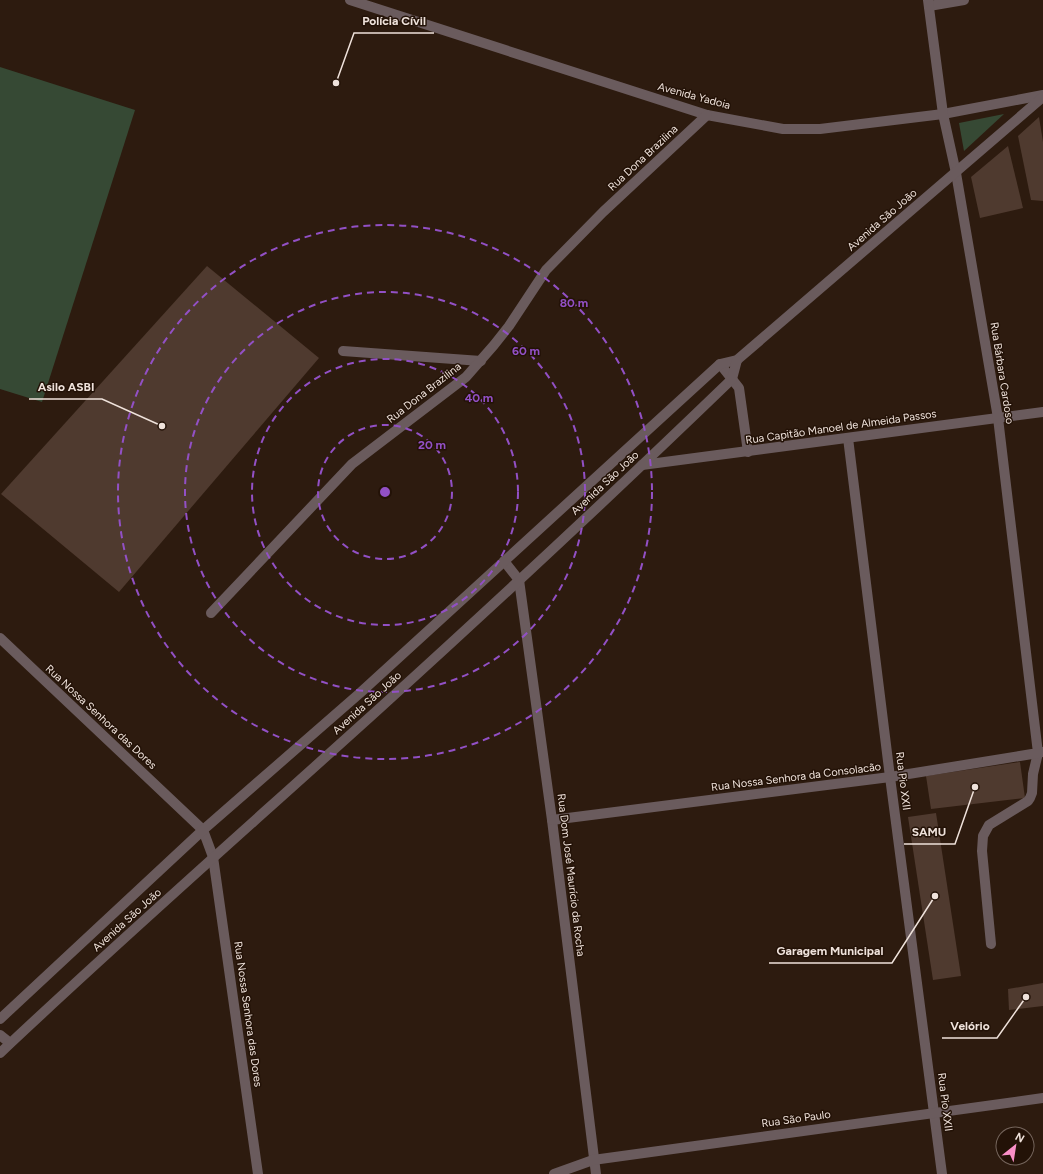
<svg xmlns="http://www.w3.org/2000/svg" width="1043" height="1174" font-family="Figtree,sans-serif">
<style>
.green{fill:#364934}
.building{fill:#4f3a2f}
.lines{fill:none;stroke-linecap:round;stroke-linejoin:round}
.service{stroke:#6a5b5d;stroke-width:10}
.minor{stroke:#6a5b5d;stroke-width:10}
.tertiary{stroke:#6a5b5d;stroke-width:10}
.ring{fill:none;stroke:#9250c5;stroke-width:2;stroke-dasharray:7 5}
.labels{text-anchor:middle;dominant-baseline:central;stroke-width:3;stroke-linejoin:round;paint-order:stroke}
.street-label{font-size:11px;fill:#efe2db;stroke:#231207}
.centre{fill:#9250c5;stroke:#231207;stroke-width:2}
.ring-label{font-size:12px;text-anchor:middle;font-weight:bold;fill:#9250c5;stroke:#231207;stroke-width:3;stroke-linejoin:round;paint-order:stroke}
.leader{fill:none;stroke:#efe2db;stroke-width:1.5}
.callout-dot{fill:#efe2db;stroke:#231207;stroke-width:1.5}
.callout-label{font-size:12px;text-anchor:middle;font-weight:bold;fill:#efe2db;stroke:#231207;stroke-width:3;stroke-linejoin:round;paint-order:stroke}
</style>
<rect width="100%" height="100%" fill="#2d1b0f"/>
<g class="green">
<polygon points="0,67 135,110 42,402 0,389"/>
<polygon points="1004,114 964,151 959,123"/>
</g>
<g class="building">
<polygon points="1039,117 1043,142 1043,201 1031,200 1018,136"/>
<polygon points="1008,146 1023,208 980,218 971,177"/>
<polygon points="207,266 319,358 119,592 1,494"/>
<polygon points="1020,762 1025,798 931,809 926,776"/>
<polygon points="936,813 961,976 933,980 908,817"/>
<polygon points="1043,983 1043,1006 1009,1010 1008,989"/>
</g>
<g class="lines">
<g class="service">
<polyline points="343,351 481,361"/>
<polyline points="991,944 982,851 983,836 989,825 1028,801 1030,798 1032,793 1033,774 1038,753 1043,752"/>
</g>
<g class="minor">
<polyline points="350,0 707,115 783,129 820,129 943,114 1043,95"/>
<polyline points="929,6 964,0"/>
<polyline points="720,364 739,388 748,452"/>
<polyline points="848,438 890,777 942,1174"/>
<polyline points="642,465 1043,412"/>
<polyline points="504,561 519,580 552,820 596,1174"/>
<polyline points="211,613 352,464 466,377 494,345 509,326 546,270 603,212 707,115"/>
<polyline points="0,638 203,830"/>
<polyline points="552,820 890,777 1038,753 998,418 956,173 943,114 928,0"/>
<polyline points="213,857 258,1174"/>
<polyline points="554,1174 593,1160 1043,1098"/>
</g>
<g class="tertiary">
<polyline points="203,830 213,857"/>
<polyline points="0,1019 203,830 360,693 720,364 737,360 1043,97"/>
<polyline points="0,1035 10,1043"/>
<path d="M0,1053C125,935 254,822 381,707C500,599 617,490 732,379L737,360"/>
</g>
</g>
<g class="ring">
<circle cx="385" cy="492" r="67"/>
<circle cx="385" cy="492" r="133"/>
<circle cx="385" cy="492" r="200"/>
<circle cx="385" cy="492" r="267"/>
</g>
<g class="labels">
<g class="street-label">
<text transform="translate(694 96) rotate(15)">Avenida Yadoia</text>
<text transform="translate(643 158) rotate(-43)">Rua Dona Brazilina</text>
<text transform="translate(882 220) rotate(-41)">Avenida São João</text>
<text transform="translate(1002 373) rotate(81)">Rua Bárbara Cardoso</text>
<text transform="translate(424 393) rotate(-38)">Rua Dona Brazilina</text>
<text transform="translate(841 427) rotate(-8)">Rua Capitão Manoel de Almeida Passos</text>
<text transform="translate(605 483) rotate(-43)">Avenida São João</text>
<text transform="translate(367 703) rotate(-42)">Avenida São João</text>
<text transform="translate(101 717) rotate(43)">Rua Nossa Senhora das Dores</text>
<text transform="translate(796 777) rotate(-7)">Rua Nossa Senhora da Consolacão</text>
<text transform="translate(903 781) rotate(83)">Rua Pio XXII</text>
<text transform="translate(571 875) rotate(83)">Rua Dom José Maurício da Rocha</text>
<text transform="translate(127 920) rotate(-42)">Avenida São João</text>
<text transform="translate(248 1014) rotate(82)">Rua Nossa Senhora das Dores</text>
<text transform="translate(945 1102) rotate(83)">Rua Pio XXII</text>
<text transform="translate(796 1119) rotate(-8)">Rua São Paulo</text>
</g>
</g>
<circle cx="385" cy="492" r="6" class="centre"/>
<g class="ring-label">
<text x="574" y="307">80 m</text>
<text x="526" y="355">60 m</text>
<text x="479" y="402">40 m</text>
<text x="432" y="449">20 m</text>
</g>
<path class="leader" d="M336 83L354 33H434M162 426L102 399H29M975 787L955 844H904M935 896L892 963H769M1026 997L997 1038H942"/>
<g class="callout-dot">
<circle cx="336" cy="83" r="4"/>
<circle cx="162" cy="426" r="4"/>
<circle cx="975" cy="787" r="4"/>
<circle cx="935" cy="896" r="4"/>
<circle cx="1026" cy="997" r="4"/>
</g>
<g class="callout-label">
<text x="394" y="25">Polícia Cívil</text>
<text x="66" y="391">Asilo ASBI</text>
<text x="929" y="836">SAMU</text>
<text x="830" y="955">Garagem Municipal</text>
<text x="970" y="1030">Velório</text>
</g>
<g transform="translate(1015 1146) rotate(30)"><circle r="19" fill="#231207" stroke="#75655c"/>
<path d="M0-3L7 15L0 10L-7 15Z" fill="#fa8fc7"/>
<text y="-6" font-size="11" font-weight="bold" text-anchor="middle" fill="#efe2db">N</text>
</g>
</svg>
